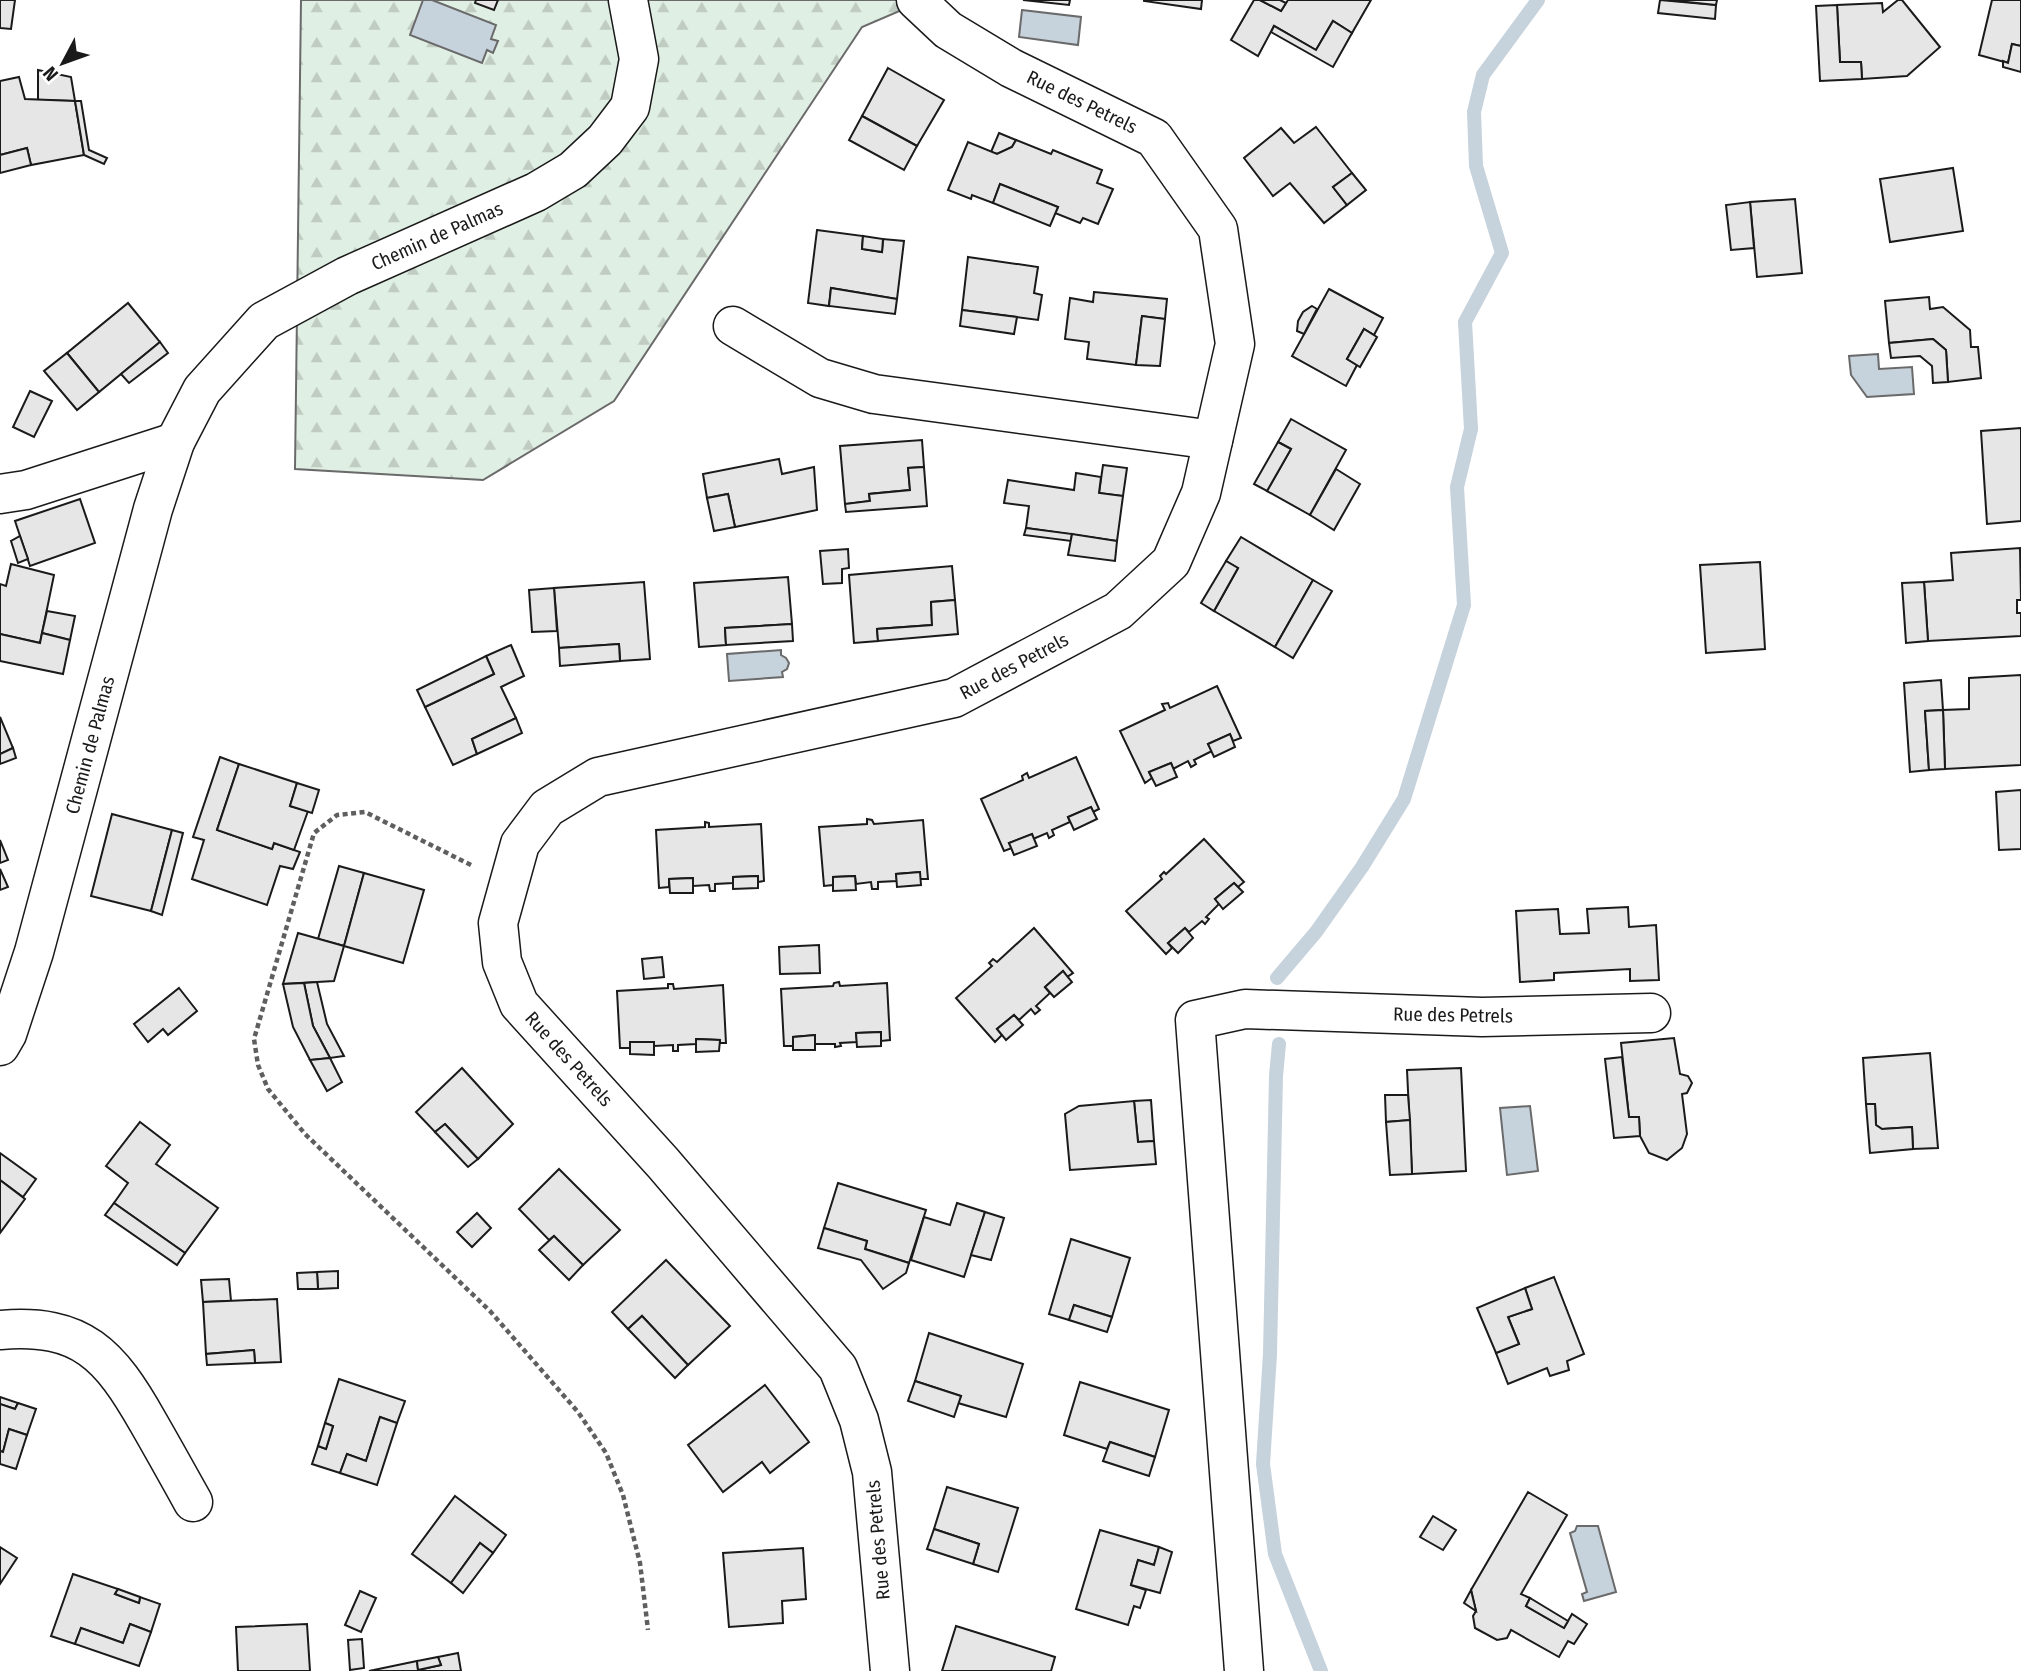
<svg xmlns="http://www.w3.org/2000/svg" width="2021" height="1671" font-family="'Fira Sans Condensed',sans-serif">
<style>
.forest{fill:url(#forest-firs);stroke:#6a6a6a;stroke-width:2}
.water{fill:#c6d2dc;stroke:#6a6a6a;stroke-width:2}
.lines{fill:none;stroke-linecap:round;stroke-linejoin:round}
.stream{stroke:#c6d2dc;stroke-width:14}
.building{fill:#e6e6e6;stroke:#1a1a1a;stroke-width:2}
.minor-casing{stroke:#1a1a1a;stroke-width:41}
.path{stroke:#5f5f5f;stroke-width:4.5;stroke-dasharray:5 3.5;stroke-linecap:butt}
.minor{stroke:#fff;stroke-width:38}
.labels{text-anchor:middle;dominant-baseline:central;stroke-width:5;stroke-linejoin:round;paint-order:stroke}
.street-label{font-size:19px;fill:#1a1a1a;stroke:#fff}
</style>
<defs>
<pattern id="forest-firs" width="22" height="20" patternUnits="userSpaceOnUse" patternTransform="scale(1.75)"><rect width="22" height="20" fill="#e0efe3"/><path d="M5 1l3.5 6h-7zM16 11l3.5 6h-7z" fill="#c0ccc2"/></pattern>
</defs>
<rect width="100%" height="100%" fill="#fff"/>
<polygon class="forest" points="301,0 925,0 862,27 614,401 483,480 295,469"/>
<g class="water">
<polygon points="423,0 432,0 496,25 491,39 498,41 493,53 487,50 482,63 410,35"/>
<polygon points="1022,10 1081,17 1078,45 1019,37"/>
<polygon points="1878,354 1879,369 1912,367 1914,394 1867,397 1851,375 1849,356"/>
<polygon points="781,650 781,655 786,658 789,663 787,669 782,672 783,677 729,681 727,654"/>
<polygon points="1530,1106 1538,1171 1507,1175 1500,1108"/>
<polygon points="1577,1526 1598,1526 1616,1592 1584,1601 1582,1594 1587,1592 1570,1533 1575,1531"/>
</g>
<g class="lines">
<g class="stream">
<polyline points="1277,978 1316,932 1362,867 1404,799 1464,605 1457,487 1471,429 1465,322 1502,253 1476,166 1474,112 1483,75 1538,0"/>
<polyline points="1279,1044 1276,1076 1270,1354 1263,1464 1275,1554 1321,1671"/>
</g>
</g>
<g class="building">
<polygon points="0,0 15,0 11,29 0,28"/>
<polygon points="476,0 498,0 494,10 475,3"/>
<polygon points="1023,0 1070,0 1069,5"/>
<polygon points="1144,0 1202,0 1201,9 1144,1"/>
<polygon points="1254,0 1260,0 1281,11 1288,0 1371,0 1352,33 1333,21 1316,50 1274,26 1258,56 1231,40"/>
<polygon points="1260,0 1280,0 1286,3 1281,11"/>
<polygon points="1660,0 1716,5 1715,19 1658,13"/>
<polygon points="1668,0 1717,0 1716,5"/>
<polygon points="1898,0 1902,0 1940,47 1907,76 1862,79 1861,62 1840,62 1837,5 1882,3 1883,12"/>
<polygon points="1992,0 2021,0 2021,46 2012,44 2008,63 1979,55"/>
<polygon points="1837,5 1840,62 1861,62 1862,79 1820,81 1816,6"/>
<polygon points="1333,21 1352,33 1333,67 1271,32 1274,26 1316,50"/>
<polygon points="2012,44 2021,46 2021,72 2003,67 2003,61 2008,63"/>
<polygon points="888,68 944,100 917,146 862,116"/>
<polygon points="38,70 71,77 75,101 38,100"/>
<polygon points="19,77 25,99 75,101 84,155 31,165 27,148 0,155 0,81"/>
<polygon points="75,101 81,101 89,150 107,158 104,164 84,155"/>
<polygon points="862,116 917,146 904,170 849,140"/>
<polygon points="1316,127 1352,173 1333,187 1347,205 1324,223 1290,183 1273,196 1244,158 1281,128 1294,143"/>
<polygon points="999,133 1016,140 1012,147 997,154 991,152"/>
<polygon points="1016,140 1051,154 1053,150 1102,170 1097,183 1113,189 1098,224 1083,218 1080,223 1055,213 1058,207 1000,184 993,203 972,195 971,199 948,190 968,142 997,154 1012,147"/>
<polygon points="27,148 31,165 0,173 0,155"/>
<polygon points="1953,168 1963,231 1890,242 1880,179"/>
<polygon points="1352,173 1366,190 1347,205 1333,187"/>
<polygon points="1000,184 1058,207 1050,226 993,203"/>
<polygon points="1795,199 1802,273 1757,277 1750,202"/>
<polygon points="1750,202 1754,248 1731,250 1726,205"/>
<polygon points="817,230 863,236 862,249 882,252 883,239 904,241 897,299 831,288 829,306 808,303"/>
<polygon points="863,236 883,239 882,252 862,249"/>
<polygon points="968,257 1038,267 1034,293 1042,295 1038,320 962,310"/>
<polygon points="831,288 897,299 895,314 829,306"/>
<polygon points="1329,289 1383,318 1374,335 1364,329 1347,359 1357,365 1346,386 1292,356"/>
<polygon points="1094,292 1167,299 1165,319 1142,316 1136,365 1087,359 1089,342 1065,339 1070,298 1093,302"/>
<polygon points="1929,297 1930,309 1943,307 1970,330 1971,347 1978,347 1981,378 1948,382 1946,350 1933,339 1889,343 1885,301"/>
<polygon points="128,303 160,342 99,392 67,353"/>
<polygon points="1312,306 1317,309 1304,334 1297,331 1298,321 1303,312"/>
<polygon points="962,310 1017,317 1014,334 960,326"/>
<polygon points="1142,316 1165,319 1160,366 1136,365"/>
<polygon points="1364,329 1377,337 1360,367 1347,359"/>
<polygon points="1933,339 1946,350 1948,382 1933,383 1932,366 1920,356 1891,358 1889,343"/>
<polygon points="160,342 168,353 129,383 121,374"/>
<polygon points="67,353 99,392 77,410 44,371"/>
<polygon points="30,391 52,401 34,437 13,427"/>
<polygon points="1291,419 1346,450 1310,515 1267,491 1291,449 1278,442"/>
<polygon points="2021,428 2021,521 1987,524 1981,431"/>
<polygon points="922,440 924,467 908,468 910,490 869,494 870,501 845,504 840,446"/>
<polygon points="1278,442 1291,449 1267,491 1254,484"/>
<polygon points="779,459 782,474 814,467 817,510 735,527 728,494 707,498 703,474"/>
<polygon points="1103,465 1127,468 1123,496 1099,493"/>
<polygon points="924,467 927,506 846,512 845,504 870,501 869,494 910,490 908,468"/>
<polygon points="1336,469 1360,484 1334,530 1310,515"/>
<polygon points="1076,473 1101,477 1099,493 1123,496 1117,541 1026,528 1029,506 1004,503 1008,480 1074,490"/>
<polygon points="728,494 735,527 714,531 707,498"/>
<polygon points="80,499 95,543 30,566 15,521"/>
<polygon points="1026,528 1072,534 1071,541 1024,535"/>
<polygon points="1072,534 1117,541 1115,561 1068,555"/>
<polygon points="20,536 28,559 18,563 11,541"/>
<polygon points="1241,537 1313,580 1275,647 1214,611 1238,568 1226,561"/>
<polygon points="2020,548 2021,600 2017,600 2017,613 2021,613 2021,636 1928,641 1924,582 1953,580 1951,553"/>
<polygon points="848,549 849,568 842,569 842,583 823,584 820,551"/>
<polygon points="1226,561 1238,568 1214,611 1201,603"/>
<polygon points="1760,562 1765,649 1706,653 1700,565"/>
<polygon points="11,564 54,575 40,643 0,634 0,584 6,586"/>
<polygon points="952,566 955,600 931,602 932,625 877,629 878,641 854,643 849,575"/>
<polygon points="788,577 792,624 725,628 726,645 699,647 694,583"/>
<polygon points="1313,580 1332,591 1293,658 1275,647"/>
<polygon points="644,582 650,659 620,661 619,644 559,648 554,588"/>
<polygon points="1924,582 1928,641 1906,643 1902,583"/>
<polygon points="554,588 557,631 532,632 529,590"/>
<polygon points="955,600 958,634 878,641 877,629 932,625 931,602"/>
<polygon points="47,611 75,616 70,640 42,633"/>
<polygon points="792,624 793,641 726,645 725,628"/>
<polygon points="42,633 70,640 63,674 0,661 0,634 40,643"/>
<polygon points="619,644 620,661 560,666 559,648"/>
<polygon points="511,645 524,676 501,687 516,718 472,739 477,754 453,765 425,707 494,674 486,656"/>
<polygon points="486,656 494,674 425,707 417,690"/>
<polygon points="2021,675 2021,765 1945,769 1943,710 1969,709 1969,678"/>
<polygon points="1941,680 1943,710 1925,711 1929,770 1910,772 1904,683"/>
<polygon points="1217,686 1241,738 1233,741 1230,734 1208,744 1212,751 1194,760 1196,764 1191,767 1188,761 1173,769 1171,763 1149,772 1152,778 1145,783 1120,731 1165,710 1162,704 1168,703 1170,708"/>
<polygon points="1943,710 1945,769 1929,770 1925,711"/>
<polygon points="0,717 13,748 0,754"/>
<polygon points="516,718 522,733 477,754 472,739"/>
<polygon points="1230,734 1235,747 1214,757 1208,744"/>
<polygon points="13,748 16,758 0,764 0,754"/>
<polygon points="220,757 239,764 217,830 272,849 274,843 300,852 293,869 280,866 267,905 192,879 204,840 193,837"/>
<polygon points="1076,757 1099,809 1093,812 1091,807 1068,817 1070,822 1052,830 1054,835 1049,838 1047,833 1033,839 1032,834 1009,843 1012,848 1004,851 981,799 1023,780 1022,776 1027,773 1029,778"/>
<polygon points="1171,763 1177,777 1156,786 1149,772"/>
<polygon points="239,764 297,783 290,806 308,811 294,850 274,843 272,849 217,830"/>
<polygon points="297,783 319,790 312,813 290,806"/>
<polygon points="2021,790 2021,849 1999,850 1996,792"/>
<polygon points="1091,807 1097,819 1074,830 1068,817"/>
<polygon points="112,814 172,830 151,911 91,896"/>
<polygon points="867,819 872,820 874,824 923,820 928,879 920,879 920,872 896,874 897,881 878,882 878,889 872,889 871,882 856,884 855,876 833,877 833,885 824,886 819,827 867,824"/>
<polygon points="705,822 709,823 709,827 761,824 764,881 758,882 758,876 733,877 733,883 715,884 715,891 710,891 709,885 693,886 693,878 669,879 669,887 659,888 656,830 705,827"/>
<polygon points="172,830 183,833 162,915 151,911"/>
<polygon points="1032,834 1037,846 1014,855 1009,843"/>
<polygon points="1204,839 1244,882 1238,887 1234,883 1215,899 1219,904 1206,917 1209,919 1205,924 1202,921 1189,932 1185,928 1168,943 1172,948 1166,954 1126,911 1162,879 1160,876 1164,872 1166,874"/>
<polygon points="0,840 8,860 0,863"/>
<polygon points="339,866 364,873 344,946 318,939"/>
<polygon points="0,869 8,887 0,890"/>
<polygon points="920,872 921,885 897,887 896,874"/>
<polygon points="364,873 424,890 403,963 344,946"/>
<polygon points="758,876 758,888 733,889 733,877"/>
<polygon points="855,876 856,890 833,891 833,877"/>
<polygon points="693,878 693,893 670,893 669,879"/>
<polygon points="1234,883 1243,892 1223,909 1215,899"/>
<polygon points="1628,907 1629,927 1656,925 1659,980 1630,981 1630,969 1554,973 1554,980 1520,982 1516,911 1558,909 1560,934 1589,933 1587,909"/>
<polygon points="1034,928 1073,973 1067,977 1063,971 1045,987 1050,993 1036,1006 1040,1010 1035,1014 1031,1009 1019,1020 1014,1015 997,1029 1002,1035 995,1042 956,998 992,966 989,963 993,959 997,962"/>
<polygon points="1185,928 1193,938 1178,953 1168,943"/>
<polygon points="298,933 344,946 334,981 283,984"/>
<polygon points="819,945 820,973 780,974 779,947"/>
<polygon points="662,957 664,977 644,979 642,959"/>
<polygon points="1063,971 1072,982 1054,997 1045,987"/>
<polygon points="317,982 327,1024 344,1056 330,1058 313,1026 304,983"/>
<polygon points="839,982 840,986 887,983 890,1040 881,1041 881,1032 856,1033 857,1042 840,1043 841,1046 835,1047 835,1044 815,1044 815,1035 793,1037 793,1046 784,1046 781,989 833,986 834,983"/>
<polygon points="304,983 313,1026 330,1058 310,1060 293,1027 283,984"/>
<polygon points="668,984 673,984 674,989 723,985 726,1043 720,1043 720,1040 696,1039 696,1044 678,1045 678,1051 673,1051 673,1045 654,1046 654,1042 630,1042 630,1048 620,1048 617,991 668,988"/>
<polygon points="179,988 197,1011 168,1035 163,1029 148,1042 134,1024"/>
<polygon points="1014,1015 1023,1025 1006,1040 997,1029"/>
<polygon points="881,1032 881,1046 857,1047 856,1033"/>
<polygon points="815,1035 815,1050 793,1050 793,1037"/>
<polygon points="1674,1038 1680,1074 1688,1076 1692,1083 1687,1093 1682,1094 1687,1134 1682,1148 1667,1160 1649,1153 1640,1136 1639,1117 1629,1117 1621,1043"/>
<polygon points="696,1039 720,1040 719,1051 696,1052"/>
<polygon points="630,1042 654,1042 654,1055 630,1054"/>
<polygon points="1930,1053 1938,1148 1913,1149 1912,1127 1882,1129 1876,1125 1875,1104 1866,1104 1863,1058"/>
<polygon points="1622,1057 1629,1117 1639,1117 1640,1136 1614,1138 1605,1059"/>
<polygon points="330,1058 342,1082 327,1091 310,1060"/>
<polygon points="462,1068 513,1124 478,1159 445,1124 435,1132 416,1112"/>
<polygon points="1461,1068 1466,1171 1412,1174 1407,1070"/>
<polygon points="1385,1095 1408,1095 1410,1120 1386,1122"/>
<polygon points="1151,1100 1154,1141 1138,1142 1134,1101"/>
<polygon points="1134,1101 1138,1142 1154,1141 1156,1164 1070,1170 1065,1114 1079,1106"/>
<polygon points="1866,1104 1875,1104 1876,1125 1882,1129 1912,1127 1913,1149 1870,1153"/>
<polygon points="1410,1120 1412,1174 1390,1175 1386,1122"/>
<polygon points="140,1122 170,1145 156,1164 218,1208 185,1253 114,1203 128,1183 106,1166"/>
<polygon points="445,1124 478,1159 468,1167 435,1132"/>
<polygon points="0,1153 36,1179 23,1197 0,1180"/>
<polygon points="559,1169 620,1230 583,1265 554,1236 549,1240 519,1209"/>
<polygon points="0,1180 25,1199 0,1233"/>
<polygon points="838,1183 926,1210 909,1263 865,1249 867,1241 824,1228"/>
<polygon points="114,1203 185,1253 177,1265 105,1215"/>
<polygon points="957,1203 985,1212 964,1277 911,1260 924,1217 950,1225"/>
<polygon points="985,1212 1004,1218 991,1260 971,1255"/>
<polygon points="477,1213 491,1228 472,1247 457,1232"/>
<polygon points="824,1228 867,1241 865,1249 909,1263 906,1273 883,1289 861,1260 818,1248"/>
<polygon points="554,1236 583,1265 569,1280 539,1250"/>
<polygon points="1071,1239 1130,1258 1112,1317 1074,1305 1069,1320 1049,1314"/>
<polygon points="666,1260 730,1326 688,1365 642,1316 628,1329 612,1312"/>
<polygon points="338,1271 338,1288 318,1289 317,1272"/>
<polygon points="317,1272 318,1289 298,1289 297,1273"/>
<polygon points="1554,1277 1584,1354 1567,1361 1569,1370 1550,1376 1547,1368 1508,1384 1496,1353 1519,1344 1508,1317 1532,1309 1525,1288"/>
<polygon points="229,1279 231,1301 203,1302 201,1280"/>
<polygon points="1525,1288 1532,1309 1508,1317 1519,1344 1496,1353 1477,1308"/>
<polygon points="277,1299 281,1362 255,1363 254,1350 206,1354 203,1302"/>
<polygon points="1074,1305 1112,1317 1107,1332 1069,1320"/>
<polygon points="642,1316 688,1365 675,1378 628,1329"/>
<polygon points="929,1333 1023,1364 1006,1417 958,1403 961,1396 915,1381"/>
<polygon points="254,1350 255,1363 207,1365 206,1354"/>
<polygon points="339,1379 405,1401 397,1423 380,1417 366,1461 347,1454 340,1473 312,1464 318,1446 326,1449 333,1426 325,1423"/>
<polygon points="915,1381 961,1396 954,1417 908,1401"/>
<polygon points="1080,1382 1169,1410 1155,1457 1110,1442 1107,1449 1064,1435"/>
<polygon points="765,1385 809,1442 770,1473 762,1462 723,1492 688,1445"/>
<polygon points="0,1397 18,1403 15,1409 0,1404"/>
<polygon points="18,1403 36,1409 27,1435 9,1429 3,1452 0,1451 0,1404 15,1409"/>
<polygon points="380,1417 397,1423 377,1485 340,1473 347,1454 366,1461"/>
<polygon points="325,1423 333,1426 326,1449 318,1446"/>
<polygon points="9,1429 27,1435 16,1469 0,1464 0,1451 3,1452"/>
<polygon points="1110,1442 1155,1457 1149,1476 1103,1461"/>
<polygon points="947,1487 1018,1508 998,1572 973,1564 979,1544 934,1529"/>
<polygon points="1528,1492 1567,1515 1521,1594 1530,1598 1526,1606 1564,1628 1572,1614 1587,1624 1574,1644 1568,1641 1559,1657 1511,1630 1507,1638 1497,1640 1475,1628 1473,1616 1476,1611 1471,1590"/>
<polygon points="455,1496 506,1535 493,1553 480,1543 451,1583 412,1554"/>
<polygon points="1433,1516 1456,1530 1443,1550 1420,1537"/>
<polygon points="934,1529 979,1544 973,1564 927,1549"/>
<polygon points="1100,1530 1159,1547 1154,1565 1138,1560 1131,1585 1146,1590 1140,1608 1134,1606 1128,1625 1076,1609"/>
<polygon points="480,1543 493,1553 463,1593 451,1583"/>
<polygon points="0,1547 17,1558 0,1584"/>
<polygon points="1159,1547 1172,1552 1160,1593 1131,1585 1138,1560 1154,1565"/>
<polygon points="803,1548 806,1599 782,1601 783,1623 729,1627 723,1553"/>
<polygon points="73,1574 118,1589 115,1594 139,1603 140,1597 160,1604 151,1632 130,1624 123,1643 81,1628 75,1644 51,1636"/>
<polygon points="118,1589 140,1597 139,1603 115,1594"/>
<polygon points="1471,1590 1476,1611 1464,1603"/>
<polygon points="360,1591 376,1598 361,1632 345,1625"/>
<polygon points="1530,1598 1568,1621 1564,1628 1526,1606"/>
<polygon points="130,1624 151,1632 139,1666 75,1644 81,1628 123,1643"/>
<polygon points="307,1624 310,1671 238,1671 236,1627"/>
<polygon points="956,1626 1055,1657 1051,1671 942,1671"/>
<polygon points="362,1639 364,1668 350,1670 348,1640"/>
<polygon points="458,1653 461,1671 369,1671 417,1661 418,1670 441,1665 438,1657"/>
<polygon points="438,1657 441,1665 418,1670 417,1661"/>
</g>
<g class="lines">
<g class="minor-casing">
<g id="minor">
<polyline points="733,326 820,378 874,394 1213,440"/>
<polyline points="0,494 26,490 175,442"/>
<polyline points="0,1046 7,1034 34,952 153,509 175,442 202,390 264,321 347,276 536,192 573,170 605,140 630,107 639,59 628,0"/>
<path d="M0,1330C82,1323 110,1355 148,1422C163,1448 178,1475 193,1502"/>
<polyline points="890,1671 872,1472 859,1420 838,1368 663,1163 519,1004 502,962 498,923 520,844 547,808 598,777 954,698 1118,611 1171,562 1201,493 1235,344 1218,229 1154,138 1011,68 948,30 916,0"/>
<polyline points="1244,1671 1195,1020 1245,1009 1482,1017 1651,1013"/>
</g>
</g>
<polyline class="path" points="471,865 365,812 337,815 314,833 254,1039 258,1065 268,1089 305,1134 490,1311 578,1412 606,1453 623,1495 640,1563 648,1630"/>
<use href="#minor" class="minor"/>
</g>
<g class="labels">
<g class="street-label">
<text transform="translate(1082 102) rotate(26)">Rue des Petrels</text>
<text transform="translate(437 236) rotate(-24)">Chemin de Palmas</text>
<text transform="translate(1014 666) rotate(-28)">Rue des Petrels</text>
<text transform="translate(90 745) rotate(-75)">Chemin de Palmas</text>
<text transform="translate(1453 1015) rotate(1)">Rue des Petrels</text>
<text transform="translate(569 1059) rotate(48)">Rue des Petrels</text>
<text transform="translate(878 1540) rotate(-95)">Rue des Petrels</text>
</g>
</g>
<g transform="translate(63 63) rotate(229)" stroke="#ffffff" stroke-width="5" paint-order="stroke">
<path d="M0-5L12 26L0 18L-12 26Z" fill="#1a1a1a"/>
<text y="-10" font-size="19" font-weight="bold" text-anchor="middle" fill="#1a1a1a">N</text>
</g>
</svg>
